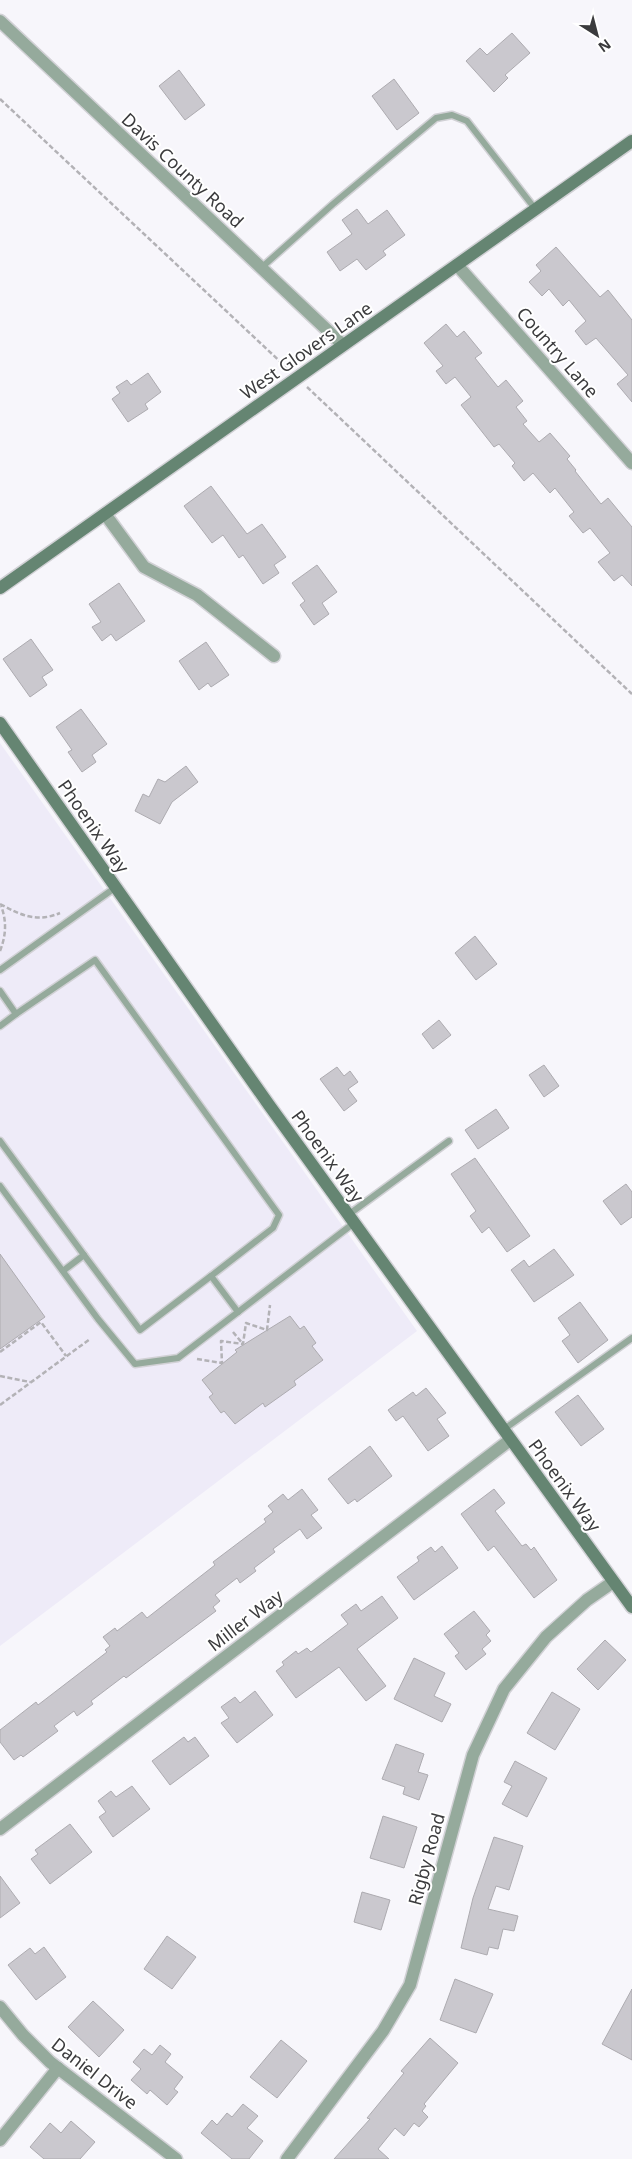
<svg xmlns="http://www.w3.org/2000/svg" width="632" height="2159" font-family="'Noto Sans',sans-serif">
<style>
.built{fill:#eeebf8}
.building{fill:#cac8ce;stroke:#adabb0}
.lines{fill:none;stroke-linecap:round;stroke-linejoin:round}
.lane-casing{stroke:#d1d1d5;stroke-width:9}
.street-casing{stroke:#d1d1d5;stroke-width:15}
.secondary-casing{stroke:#d1d1d5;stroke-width:15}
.path{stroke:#b3b2b6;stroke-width:2.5;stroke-dasharray:5 2.5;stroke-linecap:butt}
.lane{stroke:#95aa9c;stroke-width:6}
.street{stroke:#95aa9c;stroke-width:12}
.secondary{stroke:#658572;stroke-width:12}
.labels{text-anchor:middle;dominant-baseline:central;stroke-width:4;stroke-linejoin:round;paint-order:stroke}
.street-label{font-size:18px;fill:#3b3b3d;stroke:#fff}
</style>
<rect width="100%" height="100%" fill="#f7f6fb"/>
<polygon class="built" points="0,743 417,1331 0,1646"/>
<g class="building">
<polygon points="512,33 530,53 505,75 508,78 494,92 466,61 480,48 487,55"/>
<polygon points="179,70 205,105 185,120 159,86"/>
<polygon points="394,79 419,113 397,130 372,96"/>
<polygon points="357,209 368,224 387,210 405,235 383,251 386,255 366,270 357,259 340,271 327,252 352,234 342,220"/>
<polygon points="556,247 600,297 608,290 632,320 632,402 617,384 628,375 596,338 586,345 575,331 586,321 569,300 563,306 549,289 542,296 529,282 541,271 536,265"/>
<polygon points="446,324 457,337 464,331 482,353 475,358 498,387 506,380 523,401 516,407 527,421 523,424 539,442 550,433 570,456 567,459 576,470 575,471 601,504 608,498 632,527 632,586 622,575 614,581 598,562 610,553 590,528 583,533 569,516 574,512 555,488 550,493 533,473 524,481 512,466 515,463 499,444 494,447 461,405 471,397 455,377 446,384 436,371 443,366 424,343"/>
<polygon points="148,373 161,392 145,404 148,409 128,422 112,399 120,393 116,387 127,380 131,385"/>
<polygon points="211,486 247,534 262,524 286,557 274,565 279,573 263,584 243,555 239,558 223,535 212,543 184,506"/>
<polygon points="317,565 337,592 322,603 329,614 314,625 300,605 305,601 292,583"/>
<polygon points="119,583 145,621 116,641 111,634 102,641 92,627 101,622 89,604"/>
<polygon points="31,639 53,670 42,677 47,685 30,697 3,659"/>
<polygon points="206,642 229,675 211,687 208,683 199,690 179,661"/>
<polygon points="81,709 107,744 92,755 96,762 82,772 68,752 72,750 56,727"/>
<polygon points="186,766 198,782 172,802 160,824 135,811 143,794 149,797 158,779 165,782"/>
<polygon points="475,936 497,964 476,980 455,953"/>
<polygon points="439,1020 451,1035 433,1049 422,1034"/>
<polygon points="544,1065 559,1086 544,1097 529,1075"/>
<polygon points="337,1067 344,1076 350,1071 358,1082 348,1089 357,1101 344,1111 320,1079"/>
<polygon points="496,1109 509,1128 478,1149 465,1130"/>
<polygon points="475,1158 530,1236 507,1252 489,1227 482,1233 470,1216 476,1211 451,1174"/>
<polygon points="626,1184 632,1192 632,1217 621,1225 603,1201"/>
<polygon points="554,1249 574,1275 534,1302 511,1270 524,1260 529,1267"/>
<polygon points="0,1254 45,1317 0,1349"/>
<polygon points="580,1302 608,1340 578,1363 562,1341 570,1335 558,1318"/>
<polygon points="290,1316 300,1329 304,1326 316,1343 312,1346 323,1360 294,1381 296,1385 265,1407 263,1403 235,1424 224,1411 221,1413 209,1397 213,1394 202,1380 237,1352 235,1350"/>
<polygon points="426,1388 446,1413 437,1419 449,1436 428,1451 403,1416 396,1421 388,1410 413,1392 416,1396"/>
<polygon points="578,1395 604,1429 581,1446 555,1412"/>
<polygon points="370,1446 392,1476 357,1502 355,1499 348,1504 328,1479"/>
<polygon points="302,1489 318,1510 311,1515 322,1528 307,1539 300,1529 273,1549 275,1552 254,1568 256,1571 240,1583 237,1578 215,1595 220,1601 213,1607 216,1611 126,1678 124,1676 91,1701 93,1704 77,1716 74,1711 54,1726 58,1731 23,1757 21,1755 14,1760 0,1742 0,1730 36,1702 38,1705 107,1652 105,1650 110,1646 103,1637 115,1628 117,1631 142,1612 147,1618 215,1565 213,1562 266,1522 264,1519 273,1512 268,1506 283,1494 288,1500"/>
<polygon points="494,1489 505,1503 495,1511 522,1546 526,1544 531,1550 534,1547 557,1580 534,1598 494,1546 488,1551 461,1514"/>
<polygon points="442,1546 458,1568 414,1600 397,1577 419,1561 417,1557 431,1547 435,1552"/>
<polygon points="382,1596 398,1618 357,1649 386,1686 366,1701 339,1667 296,1698 276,1671 284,1665 282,1662 296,1651 298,1654 307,1648 311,1652 348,1624 341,1615 356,1604 361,1611"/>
<polygon points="474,1611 490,1631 486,1635 491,1641 482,1649 486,1654 466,1670 455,1656 459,1653 444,1634"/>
<polygon points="605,1640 626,1660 598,1690 577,1669"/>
<polygon points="414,1658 445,1673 434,1696 451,1704 442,1722 394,1699"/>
<polygon points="255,1691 273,1715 237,1743 221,1723 229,1718 221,1707 235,1697 240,1703"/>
<polygon points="552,1692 580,1709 555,1750 527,1733"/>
<polygon points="184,1737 188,1742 195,1737 209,1756 170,1785 152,1761"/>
<polygon points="396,1744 424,1754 418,1772 428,1775 419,1800 403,1794 405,1787 382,1779"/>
<polygon points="515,1761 547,1778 527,1817 502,1804 512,1786 504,1782"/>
<polygon points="132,1786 150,1809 113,1837 99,1817 106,1812 98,1801 111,1791 116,1797"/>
<polygon points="383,1816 417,1827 404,1868 370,1858"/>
<polygon points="70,1824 92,1852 50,1884 31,1859 38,1854 35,1850"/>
<polygon points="494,1837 523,1846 509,1890 496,1886 488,1909 518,1916 514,1931 503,1929 498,1949 489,1947 487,1955 461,1948 473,1898"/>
<polygon points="0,1876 20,1903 0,1918"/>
<polygon points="362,1892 390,1900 381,1930 354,1922"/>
<polygon points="167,1936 196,1957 172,1989 144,1969"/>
<polygon points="44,1947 66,1977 36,2000 8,1965 30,1948 35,1954"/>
<polygon points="455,1979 493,1994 476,2033 440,2020"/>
<polygon points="632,1989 632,2060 602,2044"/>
<polygon points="93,2001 124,2030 99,2057 68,2027"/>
<polygon points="430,2038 458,2063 424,2104 426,2106 422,2111 428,2117 419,2127 414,2123 404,2136 395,2128 378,2149 389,2159 334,2159 370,2119 367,2118 404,2073 401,2071"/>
<polygon points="281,2040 307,2061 277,2098 250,2077"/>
<polygon points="160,2045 171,2054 165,2062 183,2077 174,2089 178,2092 167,2105 150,2090 147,2094 131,2080 141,2069 133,2062 144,2049 152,2055"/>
<polygon points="243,2104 258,2116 247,2128 263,2141 249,2159 232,2159 201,2133 212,2120 217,2125 227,2113 232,2117"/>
<polygon points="71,2121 95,2142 80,2159 44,2159 30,2147 50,2123 61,2133"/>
</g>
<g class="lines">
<g class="lane-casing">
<g id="lane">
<polyline points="261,268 333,204 436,118 452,115 467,121 536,210"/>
<polyline points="0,970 116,887"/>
<polyline points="0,991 16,1014 95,960 279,1215 273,1228 211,1276 238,1312"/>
<polyline points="0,1026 16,1014"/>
<polyline points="0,1141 84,1255 63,1271"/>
<polyline points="0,1186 98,1319 135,1364 178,1358 354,1223"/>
<polyline points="348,1215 449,1141"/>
<polyline points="84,1255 140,1330 211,1276"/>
<polyline points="503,1430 632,1338"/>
</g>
</g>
<g class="street-casing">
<g id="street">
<polyline points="0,21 343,345"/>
<polyline points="457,265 632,463"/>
<polyline points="105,514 144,567 197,595 274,656"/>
<polyline points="0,1829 510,1440"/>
<polyline points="0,2007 23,2035 50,2062 176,2159"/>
<polyline points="0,2140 58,2068"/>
<polyline points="287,2159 383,2031 410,1985 473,1755 504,1689 546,1637 587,1600 613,1582"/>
</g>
</g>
<g class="secondary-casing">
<g id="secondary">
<polyline points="0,588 632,141"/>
<polyline points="0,723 269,1105 632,1607"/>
</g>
</g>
<g class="path">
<polyline points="0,99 287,368"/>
<polyline points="307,387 632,694"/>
<path d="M0,904C21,915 36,923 60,913"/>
<path d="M0,951C6,936 7,921 1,906"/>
<polyline points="233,1332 243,1344"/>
<polyline points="0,1352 41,1322 66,1356"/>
<polyline points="197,1359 222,1363 221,1341 243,1344 246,1323 267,1330 270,1305"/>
<polyline points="0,1376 30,1382"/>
<polyline points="0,1405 90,1339"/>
</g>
<use href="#lane" class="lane"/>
<use href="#street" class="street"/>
<use href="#secondary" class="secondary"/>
</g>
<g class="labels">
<g class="street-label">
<text transform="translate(183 170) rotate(43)">Davis County Road</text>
<text transform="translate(306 350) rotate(-35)">West Glovers Lane</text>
<text transform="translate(558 352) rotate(49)">Country Lane</text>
<text transform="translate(94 826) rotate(55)">Phoenix Way</text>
<text transform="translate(328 1156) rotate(54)">Phoenix Way</text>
<text transform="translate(565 1485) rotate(54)">Phoenix Way</text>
<text transform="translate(245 1620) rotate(-37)">Miller Way</text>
<text transform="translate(426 1859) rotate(-75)">Rigby Road</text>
<text transform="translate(95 2073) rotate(38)">Daniel Drive</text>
</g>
</g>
<g transform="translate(597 35) rotate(144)" stroke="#ffffff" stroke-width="4" paint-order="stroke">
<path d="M0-4L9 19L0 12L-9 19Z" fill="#3b3b3d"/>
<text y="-8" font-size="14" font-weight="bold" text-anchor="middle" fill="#3b3b3d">N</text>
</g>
</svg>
